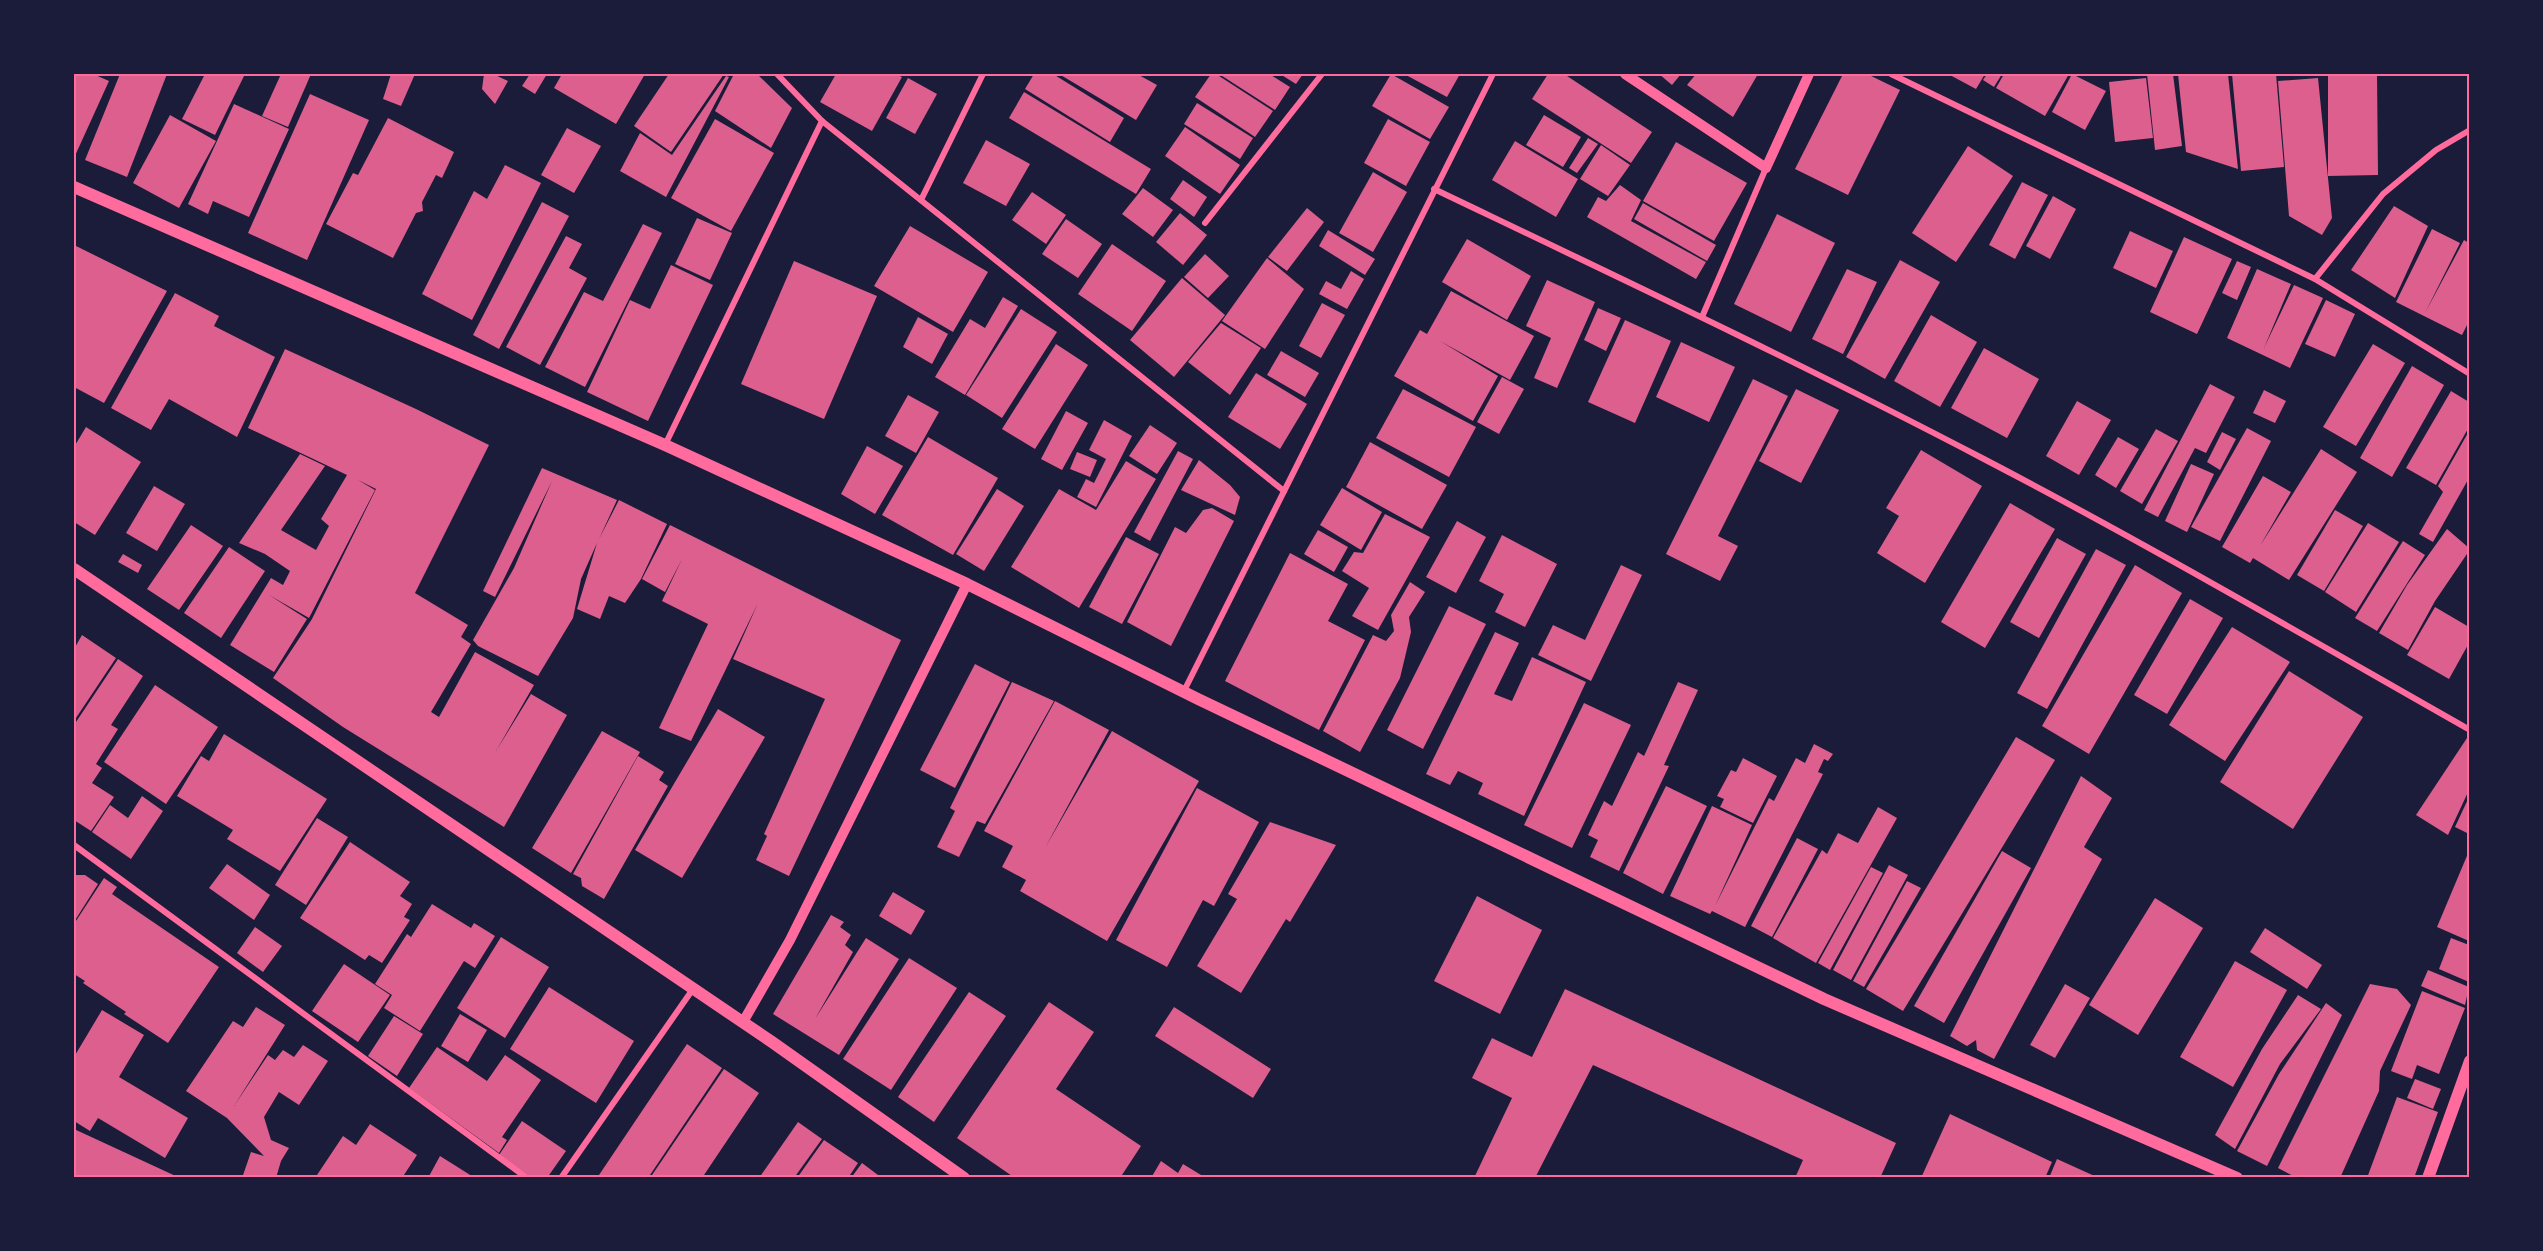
<svg xmlns="http://www.w3.org/2000/svg" width="2543" height="1251" font-family="Arial,sans-serif">
<style>
.building{fill:#dd5f8e}
.lines{fill:none;stroke-linecap:round;stroke-linejoin:round}
.minor{stroke:#ff6b9d;stroke-width:6}
.tertiary{stroke:#ff6b9d;stroke-width:10}
.secondary{stroke:#ff6b9d;stroke-width:12}
.neatline{fill:none;stroke:#ff6b9d;stroke-width:2}
</style>
<rect width="100%" height="100%" fill="#1b1b3a"/>
<g class="building">
<polygon points="74,74 93,74 109,81 74,158"/>
<polygon points="120,74 167,74 127,177 85,160"/>
<polygon points="205,74 245,74 215,135 182,119"/>
<polygon points="281,74 311,74 288,127 262,116"/>
<polygon points="391,74 415,74 401,106 383,99"/>
<polygon points="484,74 493,74 508,81 495,104 482,89"/>
<polygon points="530,74 547,74 535,94 522,86"/>
<polygon points="562,74 645,74 616,124 554,88"/>
<polygon points="669,74 724,74 671,152 634,126"/>
<polygon points="734,74 757,74 792,108 771,148 715,111"/>
<polygon points="836,74 895,74 902,77 872,131 820,102"/>
<polygon points="1034,74 1053,74 1124,118 1110,142 1025,89"/>
<polygon points="1059,74 1137,74 1157,85 1136,120"/>
<polygon points="1211,74 1216,74 1273,111 1255,137 1195,97"/>
<polygon points="1219,74 1269,74 1290,87 1275,110"/>
<polygon points="1280,74 1303,74 1296,84"/>
<polygon points="1391,74 1449,107 1430,139 1372,106"/>
<polygon points="1404,74 1460,74 1447,97"/>
<polygon points="1548,74 1564,74 1652,132 1631,163 1532,99"/>
<polygon points="1659,74 1681,74 1672,85"/>
<polygon points="1696,74 1758,74 1733,117 1687,85"/>
<polygon points="1843,74 1867,74 1900,90 1848,195 1795,169"/>
<polygon points="1948,74 1985,74 1976,89"/>
<polygon points="1987,74 2002,74 1994,87 1983,80"/>
<polygon points="2004,74 2069,74 2045,116 1996,88"/>
<polygon points="2072,74 2106,91 2085,130 2052,112"/>
<polygon points="2147,74 2173,74 2182,146 2155,150"/>
<polygon points="2178,74 2228,74 2238,169 2186,152"/>
<polygon points="2232,74 2276,74 2284,167 2241,171"/>
<polygon points="2328,74 2377,74 2378,175 2328,176"/>
<polygon points="726,76 729,77 666,197 620,171 640,133 672,155"/>
<polygon points="908,78 937,94 915,134 886,118"/>
<polygon points="2146,78 2153,138 2115,142 2109,82"/>
<polygon points="2318,78 2332,218 2322,235 2289,216 2278,81"/>
<polygon points="1024,92 1151,169 1136,194 1009,118"/>
<polygon points="310,94 369,120 307,260 248,233"/>
<polygon points="1197,103 1253,138 1240,159 1184,124"/>
<polygon points="234,104 289,129 249,217 213,201 208,214 188,204"/>
<polygon points="170,115 216,141 179,208 133,183"/>
<polygon points="1544,115 1581,137 1563,167 1526,145"/>
<polygon points="388,118 454,152 442,178 436,175 422,202 423,211 416,213 393,258 326,224 353,173 358,175"/>
<polygon points="715,119 774,153 731,231 671,198"/>
<polygon points="1388,119 1430,142 1406,186 1364,163"/>
<polygon points="1185,127 1240,165 1220,194 1165,156"/>
<polygon points="567,128 601,146 574,193 541,175"/>
<polygon points="1588,138 1598,144 1577,173 1569,168"/>
<polygon points="986,140 1030,164 1006,206 963,183"/>
<polygon points="1515,141 1578,179 1556,217 1492,180"/>
<polygon points="1676,142 1747,183 1714,241 1643,201"/>
<polygon points="1601,145 1630,165 1608,196 1580,179"/>
<polygon points="1968,146 2013,176 1956,262 1912,233"/>
<polygon points="505,165 541,183 472,320 422,294 474,191 487,199"/>
<polygon points="1373,172 1407,192 1373,252 1339,233"/>
<polygon points="1183,180 1207,197 1194,217 1170,199"/>
<polygon points="2022,182 2048,195 2015,259 1989,245"/>
<polygon points="1620,185 1641,200 1631,221 1706,262 1696,279 1587,217 1598,197 1606,201"/>
<polygon points="1143,188 1173,210 1153,237 1122,214"/>
<polygon points="1032,192 1066,215 1046,244 1012,220"/>
<polygon points="2053,196 2076,209 2050,259 2026,246"/>
<polygon points="542,202 569,216 499,349 473,335"/>
<polygon points="1643,203 1716,245 1707,261 1634,219"/>
<polygon points="2394,206 2428,226 2395,298 2351,270"/>
<polygon points="1307,208 1324,222 1287,271 1268,257"/>
<polygon points="1180,213 1207,235 1183,265 1156,242"/>
<polygon points="1777,214 1835,243 1791,332 1734,304"/>
<polygon points="697,218 732,233 710,280 675,264"/>
<polygon points="1066,219 1102,244 1078,278 1042,254"/>
<polygon points="643,224 662,233 585,387 545,367 584,292 603,301"/>
<polygon points="910,226 988,272 953,332 874,286"/>
<polygon points="2432,229 2460,243 2425,313 2464,240 2469,243 2469,321 2462,335 2396,302"/>
<polygon points="1328,230 1375,259 1365,275 1319,246"/>
<polygon points="2130,231 2173,251 2156,288 2113,268"/>
<polygon points="566,236 582,244 569,268 587,278 540,365 506,347"/>
<polygon points="2184,237 2232,259 2197,334 2150,312"/>
<polygon points="1467,239 1531,276 1507,320 1442,282"/>
<polygon points="1112,244 1166,281 1132,331 1078,294"/>
<polygon points="74,245 167,291 104,403 74,387"/>
<polygon points="1205,254 1229,276 1208,298 1184,277"/>
<polygon points="1267,258 1304,289 1265,349 1222,321"/>
<polygon points="1900,260 1940,282 1885,379 1846,357"/>
<polygon points="794,261 877,296 824,419 741,384"/>
<polygon points="2237,261 2251,267 2237,300 2222,293"/>
<polygon points="671,265 713,285 648,421 587,392 630,300 650,309"/>
<polygon points="1847,269 1877,282 1843,354 1812,339"/>
<polygon points="2257,269 2291,284 2264,348 2294,285 2323,298 2290,368 2227,338"/>
<polygon points="1351,271 1364,279 1347,309 1319,294 1326,281 1341,289"/>
<polygon points="1182,278 1225,315 1174,377 1130,340"/>
<polygon points="1547,280 1595,302 1557,388 1534,378 1551,338 1526,326"/>
<polygon points="1451,291 1534,336 1510,380 1440,341 1498,376 1473,421 1394,376 1420,330 1427,334"/>
<polygon points="175,293 219,316 214,326 275,357 237,437 169,399 151,430 111,408"/>
<polygon points="1003,297 1018,306 965,395 935,377 970,319 985,328"/>
<polygon points="2326,300 2355,314 2335,357 2305,344"/>
<polygon points="1322,303 1345,315 1321,358 1299,346"/>
<polygon points="1598,308 1621,318 1606,351 1584,340"/>
<polygon points="1021,309 1057,332 1002,418 966,395"/>
<polygon points="1931,315 1977,342 1940,407 1894,381"/>
<polygon points="918,317 948,334 932,364 903,347"/>
<polygon points="1625,320 1671,341 1635,423 1588,402"/>
<polygon points="1221,323 1261,348 1230,395 1188,362"/>
<polygon points="1681,342 1735,367 1709,422 1656,397"/>
<polygon points="1056,344 1088,365 1035,449 1002,429"/>
<polygon points="2373,344 2405,363 2356,446 2323,427"/>
<polygon points="1984,348 2039,379 2007,438 1951,408"/>
<polygon points="285,349 416,409 489,445 415,593 468,625 461,637 471,644 431,712 439,717 475,652 534,685 496,751 531,694 567,715 504,827 343,727 273,678 312,619 376,489 358,480 375,490 309,618 269,595 307,619 274,672 230,645 271,578 283,585 290,571 265,554 239,543 300,454 325,466 281,530 316,550 329,526 321,519 347,475 248,428"/>
<polygon points="1281,351 1319,373 1305,397 1267,375"/>
<polygon points="2412,366 2444,385 2392,477 2360,458"/>
<polygon points="1256,373 1307,404 1280,449 1228,417"/>
<polygon points="1502,377 1524,389 1499,434 1477,422"/>
<polygon points="1753,379 1788,396 1718,536 1738,546 1720,581 1666,554"/>
<polygon points="2210,384 2235,397 2206,453 2195,448 2158,517 2144,510"/>
<polygon points="1403,389 1476,427 1449,477 1376,438"/>
<polygon points="1796,389 1839,410 1801,483 1759,461"/>
<polygon points="2264,390 2286,401 2275,423 2253,413"/>
<polygon points="2451,391 2469,402 2469,427 2436,485 2406,468"/>
<polygon points="908,395 939,412 916,453 885,436"/>
<polygon points="2077,401 2111,420 2079,475 2046,456"/>
<polygon points="1066,411 1088,423 1062,470 1041,459"/>
<polygon points="1104,420 1132,436 1096,507 1077,497 1086,479 1094,483 1106,459 1089,450"/>
<polygon points="1150,425 1177,443 1157,474 1129,456"/>
<polygon points="86,427 141,462 95,535 74,522 74,447"/>
<polygon points="2247,428 2271,441 2220,541 2191,527"/>
<polygon points="2156,429 2178,441 2142,504 2120,491"/>
<polygon points="2469,431 2469,478 2433,542 2419,534 2443,492 2438,486"/>
<polygon points="2222,432 2236,439 2220,470 2207,462"/>
<polygon points="928,437 998,478 953,555 882,515"/>
<polygon points="2118,437 2139,449 2116,488 2095,475"/>
<polygon points="1370,442 1447,485 1422,529 1346,487"/>
<polygon points="867,446 903,466 875,514 841,494"/>
<polygon points="2321,449 2357,472 2289,580 2253,558 2250,563 2222,547 2263,476 2291,492 2260,546"/>
<polygon points="1921,450 1982,486 1925,583 1877,553 1899,516 1886,508"/>
<polygon points="1178,451 1193,459 1150,541 1134,532"/>
<polygon points="1077,452 1097,460 1090,477 1070,469"/>
<polygon points="1199,460 1230,485 1240,497 1235,515 1181,490"/>
<polygon points="1126,461 1156,479 1079,608 1011,567 1059,489 1096,510"/>
<polygon points="2191,464 2214,474 2187,532 2165,521"/>
<polygon points="542,468 617,500 599,539 619,500 667,524 641,579 625,603 609,596 600,619 577,609 597,543 581,579 573,618 538,676 478,646 473,640 514,568 552,481 495,597 483,591"/>
<polygon points="154,486 185,504 157,551 126,533"/>
<polygon points="1342,488 1382,512 1361,550 1320,525"/>
<polygon points="997,489 1024,506 984,571 956,554"/>
<polygon points="2010,503 2055,529 1985,648 1941,622"/>
<polygon points="1212,508 1234,521 1171,646 1127,622 1175,527 1186,533 1203,510"/>
<polygon points="2335,510 2363,526 2324,591 2297,575"/>
<polygon points="1385,514 1430,537 1378,630 1352,616 1369,588 1342,571 1354,552 1363,553"/>
<polygon points="1457,521 1486,537 1456,593 1426,577"/>
<polygon points="2368,523 2399,542 2356,612 2325,592"/>
<polygon points="191,525 223,546 179,610 147,589"/>
<polygon points="670,525 901,640 789,876 756,860 767,836 764,834 825,699 733,659 758,603 691,741 659,728 708,624 662,601 682,559 665,592 642,579"/>
<polygon points="2447,529 2469,548 2469,551 2435,601 2408,650 2379,633 2407,585"/>
<polygon points="1318,530 1348,547 1334,572 1304,554"/>
<polygon points="1502,535 1557,564 1525,627 1495,612 1504,594 1479,581"/>
<polygon points="1126,537 1159,554 1122,624 1089,607"/>
<polygon points="2057,538 2086,554 2039,638 2010,622"/>
<polygon points="2403,541 2425,555 2377,631 2355,618"/>
<polygon points="229,547 265,571 221,638 184,613"/>
<polygon points="2096,549 2126,565 2047,709 2017,693"/>
<polygon points="1290,553 1348,584 1328,621 1365,640 1319,730 1225,681"/>
<polygon points="123,554 142,565 138,573 118,562"/>
<polygon points="1621,565 1642,575 1591,681 1538,655 1553,625 1585,640"/>
<polygon points="2135,565 2182,593 2089,754 2042,726"/>
<polygon points="1410,582 1425,592 1409,617 1411,632 1400,678 1360,752 1323,731 1373,635 1386,641 1394,631 1391,615"/>
<polygon points="2190,599 2223,618 2167,714 2134,695"/>
<polygon points="1449,606 1486,624 1423,749 1387,730"/>
<polygon points="2435,607 2469,627 2469,643 2449,679 2407,655"/>
<polygon points="2232,627 2290,662 2225,761 2169,725"/>
<polygon points="1495,632 1519,643 1494,694 1512,701 1532,657 1586,682 1524,816 1478,794 1483,783 1458,771 1450,785 1426,774"/>
<polygon points="82,635 116,658 74,721 74,649"/>
<polygon points="118,659 143,676 111,725 118,729 96,764 102,768 92,783 114,797 91,831 74,820 74,725"/>
<polygon points="975,664 1010,682 955,788 920,770"/>
<polygon points="2289,671 2363,717 2293,829 2220,782"/>
<polygon points="1012,682 1054,701 985,824 977,821 959,857 937,847 955,811 950,808"/>
<polygon points="1678,682 1698,690 1664,765 1669,766 1619,871 1590,857 1598,840 1588,835 1604,801 1612,806 1638,752 1644,756"/>
<polygon points="155,685 218,727 166,804 104,762"/>
<polygon points="1055,701 1109,730 1045,848 1112,731 1199,781 1107,941 1020,891 1026,880 1002,867 1013,846 984,831"/>
<polygon points="1584,703 1631,725 1572,848 1524,825"/>
<polygon points="718,709 765,737 682,878 635,850"/>
<polygon points="602,731 640,752 571,873 532,848"/>
<polygon points="224,734 327,799 280,871 227,839 233,830 177,796 201,756 209,761"/>
<polygon points="2016,737 2055,760 1903,1011 1866,989"/>
<polygon points="2467,738 2469,739 2469,790 2448,835 2416,815"/>
<polygon points="1814,744 1833,754 1828,761 1824,759 1818,772 1823,774 1745,927 1712,911 1710,914 1670,896 1712,806 1752,825 1715,906 1769,798 1774,801 1796,758 1805,763"/>
<polygon points="638,756 664,772 659,780 668,786 604,899 582,886 581,878 573,874"/>
<polygon points="1743,758 1777,776 1753,823 1720,807 1724,799 1717,796 1731,770 1736,772"/>
<polygon points="2081,776 2112,798 2084,847 2102,859 1994,1059 1977,1050 1976,1040 1967,1046 1950,1036"/>
<polygon points="1666,786 1707,806 1663,894 1623,873"/>
<polygon points="1197,788 1259,822 1214,906 1203,900 1167,967 1116,940"/>
<polygon points="142,796 163,811 131,859 92,832 110,805 128,818"/>
<polygon points="2469,797 2469,834 2455,827"/>
<polygon points="1878,807 1897,818 1816,963 1773,938 1822,850 1827,854 1838,833 1858,843"/>
<polygon points="317,818 348,837 306,905 275,885"/>
<polygon points="1270,822 1336,845 1290,922 1286,919 1241,993 1197,966 1237,899 1228,894"/>
<polygon points="1797,838 1818,849 1772,937 1751,926"/>
<polygon points="350,842 410,882 400,896 412,904 404,917 410,920 382,963 369,955 365,960 300,918"/>
<polygon points="2002,851 2031,868 1944,1023 1914,1006"/>
<polygon points="2469,851 2469,941 2437,927"/>
<polygon points="227,864 270,895 254,920 209,888"/>
<polygon points="1889,865 1908,875 1851,980 1833,970"/>
<polygon points="1871,867 1883,873 1830,970 1818,963"/>
<polygon points="74,875 85,875 98,884 74,922"/>
<polygon points="104,878 117,887 112,894 219,967 168,1043 124,1014 126,1012 83,983 85,981 74,974 74,924"/>
<polygon points="1907,881 1921,888 1864,987 1853,981"/>
<polygon points="893,892 925,911 911,935 879,916"/>
<polygon points="1477,896 1542,930 1500,1014 1434,981"/>
<polygon points="2155,898 2203,928 2138,1035 2089,1005"/>
<polygon points="432,904 471,928 474,923 495,936 475,968 464,961 420,1031 384,1008 392,995 375,984 407,934 411,937"/>
<polygon points="831,915 844,922 840,927 851,935 845,945 853,952 815,1019 866,938 899,959 839,1055 773,1014"/>
<polygon points="255,927 282,946 263,972 237,953"/>
<polygon points="2265,928 2322,965 2307,989 2250,952"/>
<polygon points="501,937 549,967 505,1038 457,1008"/>
<polygon points="2451,938 2469,945 2469,982 2439,969"/>
<polygon points="909,958 957,988 891,1090 843,1059"/>
<polygon points="2235,961 2287,990 2233,1087 2180,1057"/>
<polygon points="344,964 390,995 358,1042 312,1011"/>
<polygon points="2428,970 2469,987 2465,1005 2421,986"/>
<polygon points="2065,984 2090,998 2055,1058 2030,1045"/>
<polygon points="2370,984 2397,989 2411,1005 2380,1071 2379,1091 2340,1178 2297,1178 2278,1168"/>
<polygon points="549,987 634,1041 596,1103 510,1049"/>
<polygon points="1565,989 1896,1143 1880,1178 1795,1178 1803,1160 1593,1065 1535,1178 1474,1178 1512,1098 1472,1078 1492,1038 1532,1057"/>
<polygon points="2422,991 2465,1008 2439,1074 2417,1065 2412,1079 2391,1071"/>
<polygon points="969,992 1006,1016 934,1122 898,1097"/>
<polygon points="2298,995 2321,1009 2280,1064 2235,1149 2215,1135 2262,1049"/>
<polygon points="1049,1002 1094,1032 1056,1089 1141,1146 1120,1178 1015,1178 957,1138"/>
<polygon points="2326,1003 2342,1015 2267,1166 2237,1151 2279,1074"/>
<polygon points="256,1007 285,1025 234,1106 268,1055 275,1060 283,1050 294,1057 303,1045 328,1061 299,1105 279,1092 264,1117 271,1140 289,1148 281,1161 276,1178 242,1178 251,1152 264,1156 227,1118 186,1091 233,1021 243,1027"/>
<polygon points="1174,1007 1271,1069 1253,1098 1155,1036"/>
<polygon points="102,1010 144,1035 119,1077 188,1118 165,1158 98,1118 90,1131 74,1121 74,1057"/>
<polygon points="460,1014 487,1030 468,1062 441,1046"/>
<polygon points="394,1016 423,1034 397,1076 368,1056"/>
<polygon points="687,1044 722,1068 648,1178 597,1178"/>
<polygon points="437,1047 487,1081 505,1055 541,1080 502,1137 507,1140 499,1153 409,1088"/>
<polygon points="724,1069 759,1093 702,1178 650,1178"/>
<polygon points="2415,1079 2441,1089 2433,1109 2407,1098"/>
<polygon points="2397,1097 2438,1112 2414,1178 2367,1178"/>
<polygon points="1950,1114 2052,1162 2045,1178 1921,1178"/>
<polygon points="522,1121 566,1151 547,1178 532,1178 499,1155"/>
<polygon points="798,1122 822,1139 794,1178 759,1178"/>
<polygon points="370,1124 417,1155 402,1178 315,1178 343,1136 356,1145"/>
<polygon points="74,1129 180,1178 74,1178"/>
<polygon points="824,1140 858,1163 848,1178 797,1178"/>
<polygon points="440,1156 475,1178 428,1178"/>
<polygon points="2057,1159 2099,1178 2049,1178"/>
<polygon points="1161,1161 1178,1173 1183,1164 1206,1178 1151,1178"/>
<polygon points="862,1163 882,1178 851,1178"/>
</g>
<g class="lines">
<g class="minor">
<polyline points="777,74 822,121 1284,491"/>
<polyline points="1891,74 2315,279 2470,374"/>
<path d="M1434,189C1618,277 1802,364 1982,458C2147,544 2308,638 2470,730"/>
<polyline points="921,200 983,74"/>
<polyline points="1205,223 1322,74"/>
<polyline points="2315,279 2383,194 2436,150 2470,130"/>
<polyline points="1702,317 1766,168"/>
<polyline points="665,445 822,121"/>
<polyline points="1184,691 1493,74"/>
<polyline points="74,845 527,1178"/>
<polyline points="561,1178 693,989"/>
</g>
<g class="tertiary">
<polyline points="1625,74 1766,168 1809,74"/>
<polyline points="743,1022 790,940 967,584"/>
</g>
<g class="secondary">
<polyline points="74,187 665,445 967,584 1198,699 1824,999 2237,1178"/>
<polyline points="74,569 772,1042 964,1178"/>
<polyline points="2428,1178 2470,1061"/>
</g>
</g>
<rect width="2543" height="1251" fill="none" stroke="#1b1b3a" stroke-width="150"/>
<rect x="75" y="75" width="2393" height="1101" class="neatline"/>
</svg>
